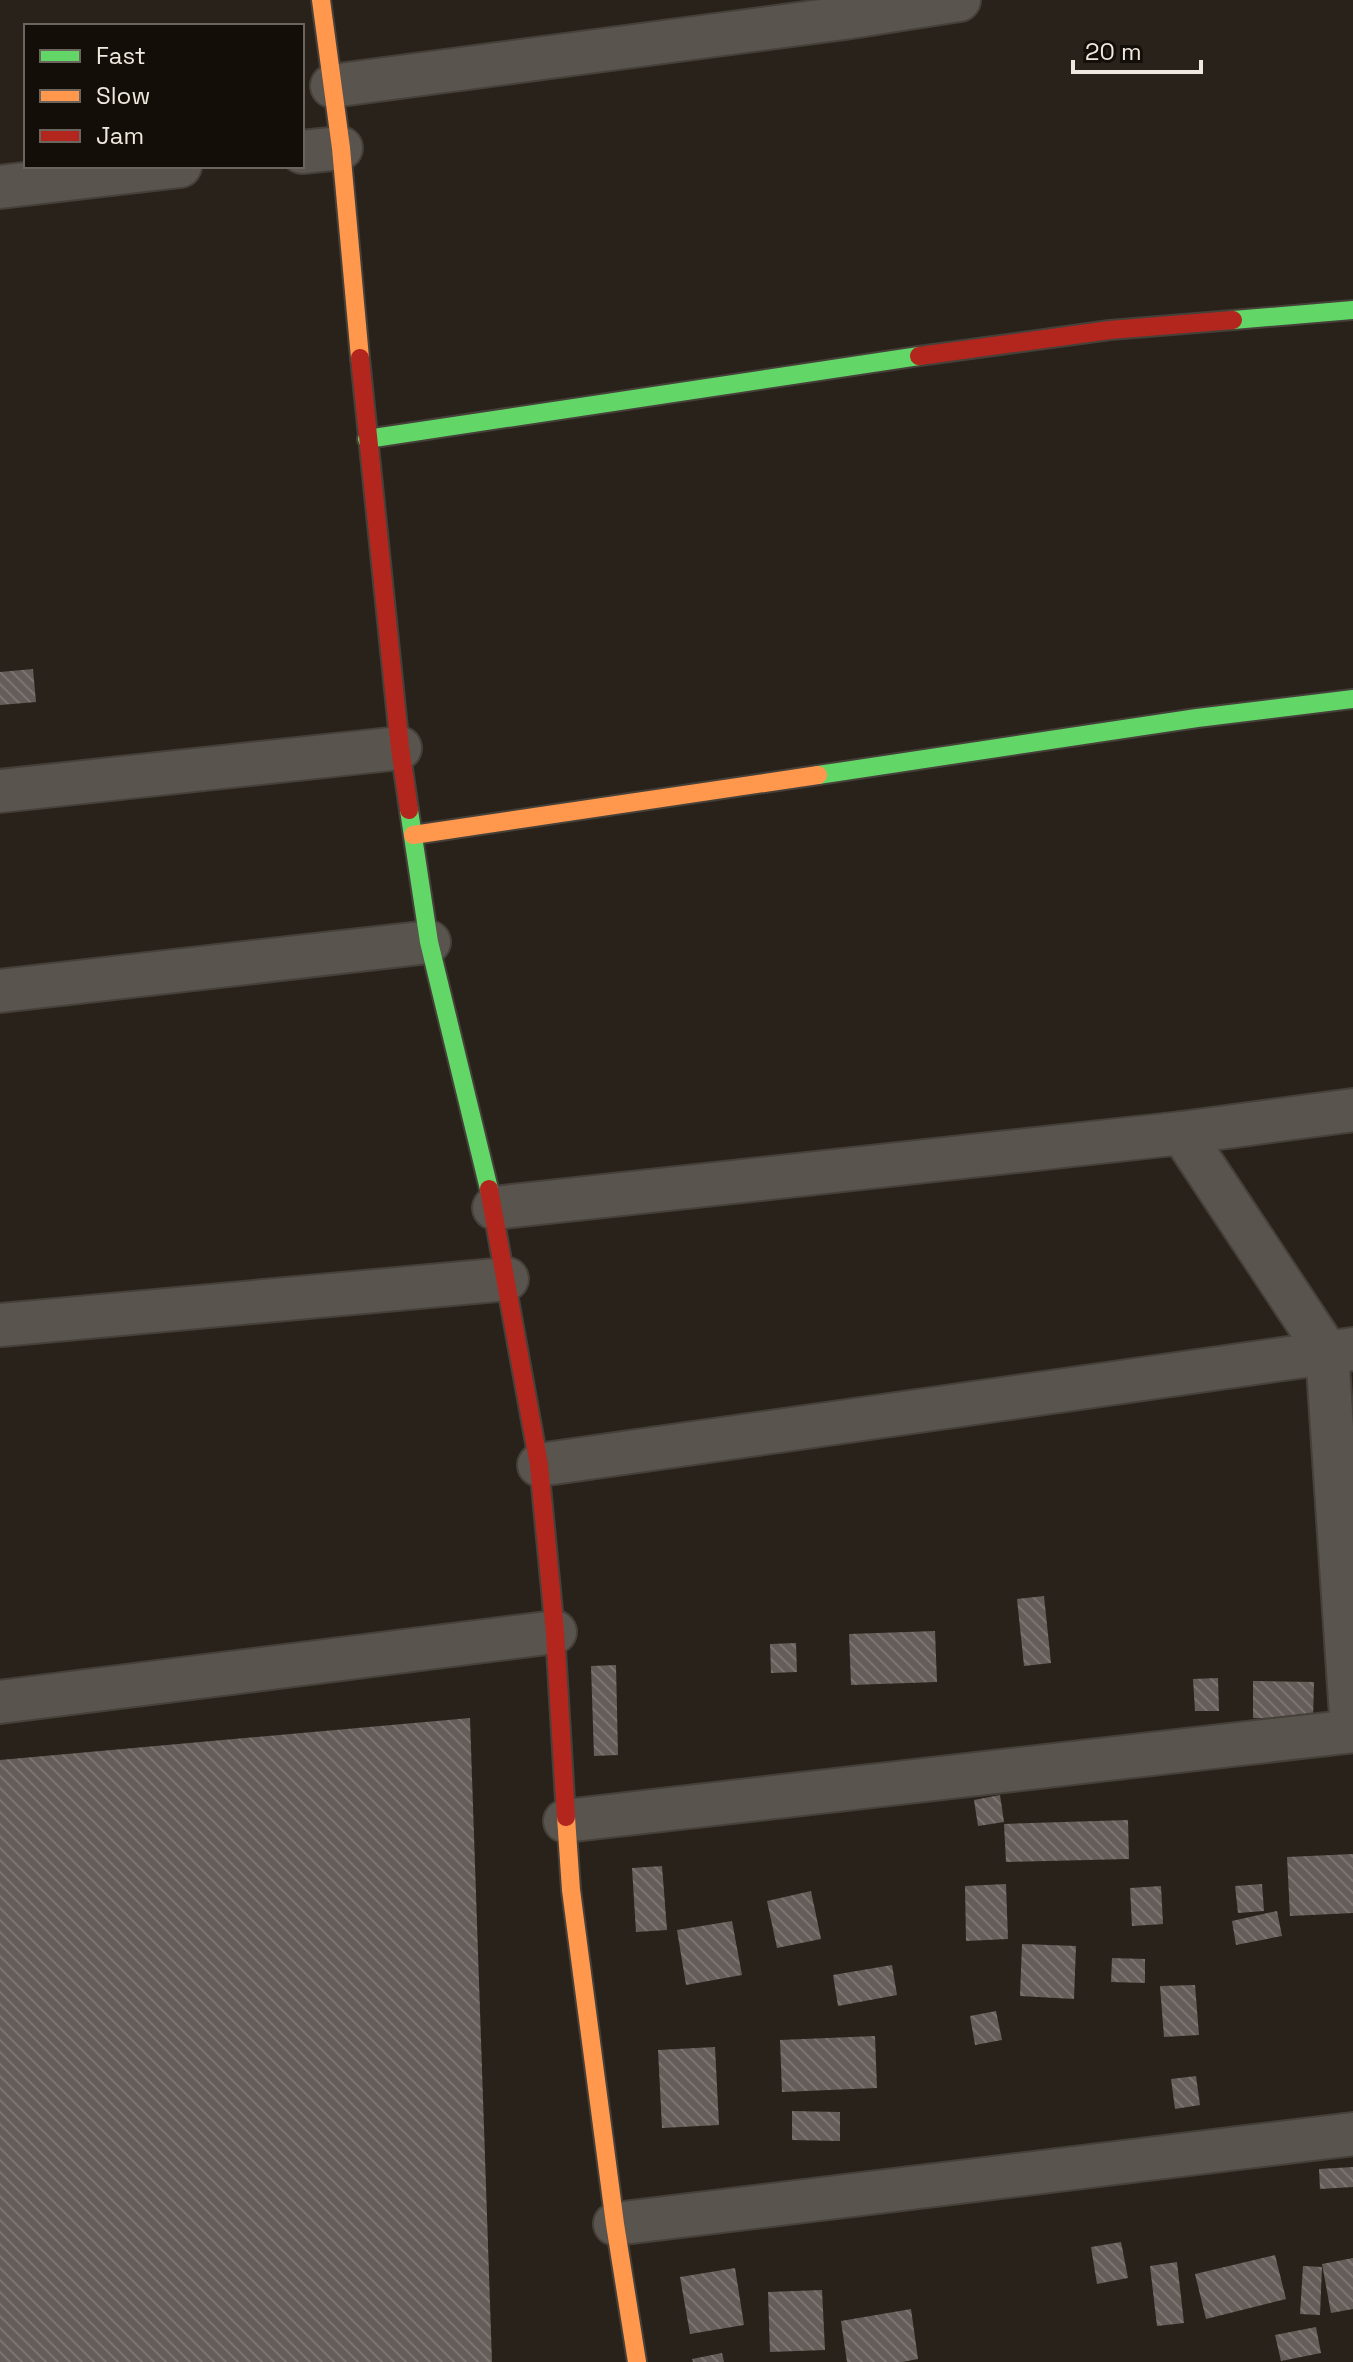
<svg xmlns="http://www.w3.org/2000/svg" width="1353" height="2362" font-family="'Space Grotesk',sans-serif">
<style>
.building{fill:url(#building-back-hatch)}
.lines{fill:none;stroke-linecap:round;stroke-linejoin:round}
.street-casing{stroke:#454039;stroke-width:46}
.fast-casing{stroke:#454039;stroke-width:22}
.slow-casing{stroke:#454039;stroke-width:22}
.jam-casing{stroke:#454039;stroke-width:22}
.street{stroke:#59544e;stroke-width:42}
.fast{stroke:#63d668;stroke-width:18}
.slow{stroke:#ff974d;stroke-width:18}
.jam{stroke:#b3261e;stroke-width:18}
</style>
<defs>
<pattern id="building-back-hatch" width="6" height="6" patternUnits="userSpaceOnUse" patternTransform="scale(2)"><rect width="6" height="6" fill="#655d59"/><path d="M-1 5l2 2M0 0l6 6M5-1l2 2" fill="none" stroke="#7b7470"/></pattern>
</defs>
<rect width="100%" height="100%" fill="#29221a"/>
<g class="building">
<polygon points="33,669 36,702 0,705 0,672"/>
<polygon points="1044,1596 1051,1663 1024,1666 1017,1599"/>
<polygon points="935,1631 937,1682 851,1685 849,1634"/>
<polygon points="796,1643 797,1672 771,1673 770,1644"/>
<polygon points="616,1665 618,1755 594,1756 591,1666"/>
<polygon points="1218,1678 1219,1711 1195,1711 1193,1679"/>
<polygon points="1253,1681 1314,1682 1313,1720 1253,1718"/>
<polygon points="470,1718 492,2362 0,2362 0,1760"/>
<polygon points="1000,1795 1004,1822 978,1826 974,1800"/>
<polygon points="1128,1820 1129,1859 1006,1862 1004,1824"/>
<polygon points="1353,1854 1353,1913 1290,1916 1287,1857"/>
<polygon points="662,1866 667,1930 636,1932 632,1868"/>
<polygon points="1006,1884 1008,1939 966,1941 965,1886"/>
<polygon points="1262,1884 1264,1911 1238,1913 1235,1886"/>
<polygon points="1161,1886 1163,1924 1132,1926 1130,1888"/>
<polygon points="811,1891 821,1939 777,1948 767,1901"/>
<polygon points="1277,1911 1282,1936 1236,1945 1232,1921"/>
<polygon points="732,1921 742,1975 686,1985 677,1930"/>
<polygon points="1022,1944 1076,1946 1074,1999 1020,1996"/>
<polygon points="1112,1958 1145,1959 1145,1983 1111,1982"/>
<polygon points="892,1965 897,1995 838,2006 833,1975"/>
<polygon points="1195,1985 1199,2035 1164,2037 1160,1986"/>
<polygon points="996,2011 1002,2040 975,2045 970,2016"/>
<polygon points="875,2036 877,2088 782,2092 780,2040"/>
<polygon points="715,2047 719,2125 662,2128 658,2050"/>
<polygon points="1196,2076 1200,2105 1175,2109 1171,2079"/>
<polygon points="792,2111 840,2112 840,2141 792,2140"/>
<polygon points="1353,2167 1353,2187 1320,2189 1319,2169"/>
<polygon points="1121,2242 1128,2278 1097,2284 1091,2247"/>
<polygon points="1275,2255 1286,2299 1206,2319 1195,2274"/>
<polygon points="1353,2258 1353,2309 1331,2313 1322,2264"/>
<polygon points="1177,2262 1184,2323 1157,2326 1150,2266"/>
<polygon points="1303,2266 1322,2267 1320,2315 1300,2314"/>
<polygon points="735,2268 744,2325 690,2334 680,2277"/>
<polygon points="822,2290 825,2350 770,2352 768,2292"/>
<polygon points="911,2309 918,2359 902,2362 847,2362 841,2321"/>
<polygon points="1316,2327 1321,2353 1281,2361 1275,2335"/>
<polygon points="722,2353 724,2362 693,2362 692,2359"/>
</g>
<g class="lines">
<g class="street-casing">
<g id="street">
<polyline points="332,86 844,18 959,0"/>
<polyline points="302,152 341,148"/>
<polyline points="0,187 180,166"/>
<polyline points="0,791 400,748"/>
<polyline points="0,991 429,942"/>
<polyline points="1182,1133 1327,1352 1352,1731"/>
<polyline points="494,1208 1182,1133 1353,1110"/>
<polyline points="0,1325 507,1279"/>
<polyline points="539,1465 1353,1349"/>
<polyline points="0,1702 555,1632"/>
<polyline points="565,1821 1353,1731"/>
<polyline points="615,2224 1353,2134"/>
</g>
</g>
<g class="fast-casing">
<g id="fast">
<polyline points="1233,320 1353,310"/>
<polyline points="367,439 919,356"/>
<polyline points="818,775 1197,718 1353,699"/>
<polyline points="409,810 429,942 489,1189"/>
</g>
</g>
<g class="slow-casing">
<g id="slow">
<polyline points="321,0 341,148 360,358"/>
<polyline points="413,835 818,775"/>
<polyline points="566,1817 571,1890 615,2224 637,2362"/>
</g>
</g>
<g class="jam-casing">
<g id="jam">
<polyline points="919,356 1110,330 1233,320"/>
<polyline points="360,358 400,748 409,810"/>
<polyline points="489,1189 539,1465 555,1632 566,1817"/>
</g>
</g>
<use href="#street" class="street"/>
<use href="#fast" class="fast"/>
<use href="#slow" class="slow"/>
<use href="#jam" class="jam"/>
</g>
<rect x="24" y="24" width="280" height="144" fill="#130e07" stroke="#6b655d" stroke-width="2"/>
<rect x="40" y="50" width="40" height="12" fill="#63d668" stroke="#6b655d" stroke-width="2"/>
<text x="96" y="64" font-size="24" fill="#efe8de">Fast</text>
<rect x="40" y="90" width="40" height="12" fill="#ff974d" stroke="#6b655d" stroke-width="2"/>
<text x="96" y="104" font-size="24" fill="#efe8de">Slow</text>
<rect x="40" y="130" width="40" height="12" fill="#b3261e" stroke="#6b655d" stroke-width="2"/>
<text x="96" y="144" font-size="24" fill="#efe8de">Jam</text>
<path d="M1073 60v12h128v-12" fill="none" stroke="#efe8de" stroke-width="4"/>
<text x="1085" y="60" font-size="24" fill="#efe8de" stroke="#130e07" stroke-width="6" paint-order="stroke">20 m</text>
</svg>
